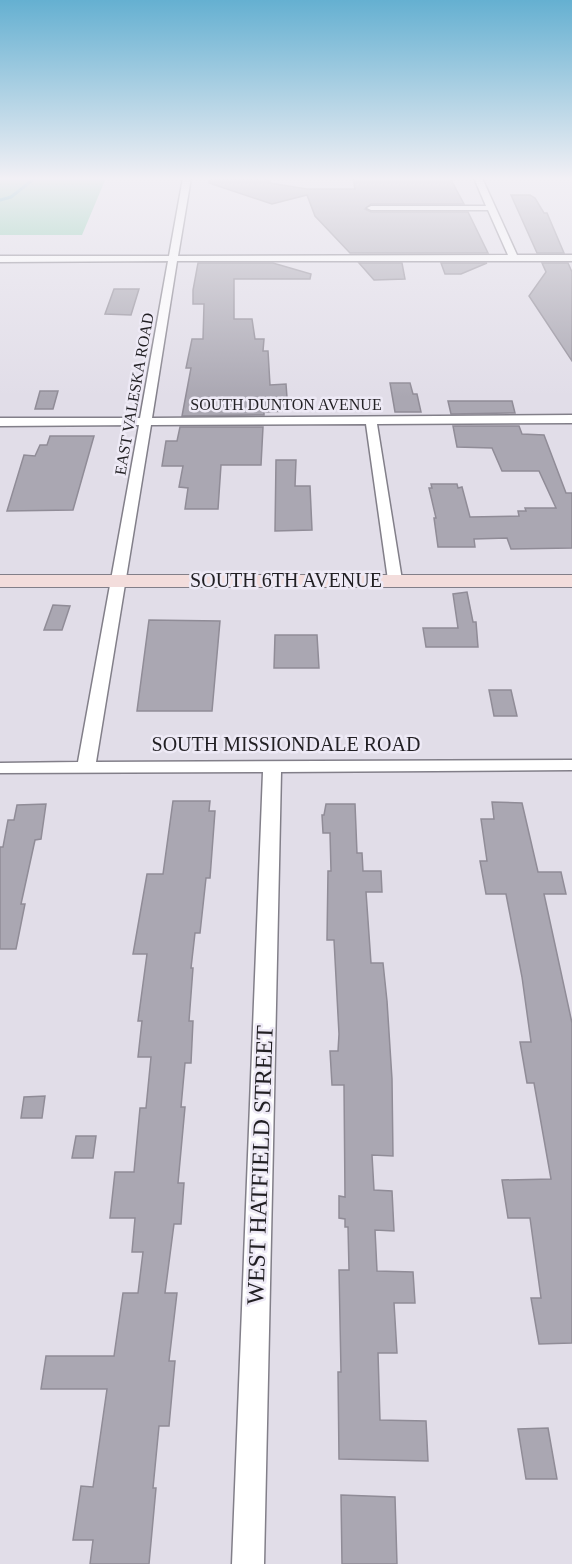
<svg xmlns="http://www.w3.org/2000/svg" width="572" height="1564" font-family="Georgia,serif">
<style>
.green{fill:#7ec9a8}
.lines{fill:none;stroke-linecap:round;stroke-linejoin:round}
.stream{stroke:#40aaaf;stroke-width:3}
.building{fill:#aaa7b2;stroke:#908c97;stroke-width:1.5}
.street-casing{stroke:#827f89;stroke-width:3}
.secondary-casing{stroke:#827f89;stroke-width:2}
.street{fill:#fff;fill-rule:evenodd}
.secondary{fill:#f3dddc;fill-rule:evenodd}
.labels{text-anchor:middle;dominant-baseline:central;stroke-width:5;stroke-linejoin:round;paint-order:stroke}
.far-street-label{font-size:16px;fill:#211f23;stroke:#eeeaf6}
.street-label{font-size:20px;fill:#211f23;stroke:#eeeaf6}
.near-street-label{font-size:24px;fill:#211f23;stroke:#eeeaf6}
</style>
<rect width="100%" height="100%" fill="#e1dde8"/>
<polygon class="green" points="0,178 106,178 82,235 0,235"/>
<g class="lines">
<polyline class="stream" points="0,200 11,197 35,178"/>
</g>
<g class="building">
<polygon points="353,178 450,178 464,204 371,204 365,209 371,212 468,212 488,253 350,253 315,216 307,195 272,204 209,183 210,179 270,180 270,183 307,189 355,189"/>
<polygon points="511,195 530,195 535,198 544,213 547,213 564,253 537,253"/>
<polygon points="198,263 273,263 311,274 310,279 234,279 234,319 252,319 255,339 264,339 263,351 268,351 270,385 286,384 288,411 264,412 264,415 182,416 191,368 186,368 192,339 203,339 204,304 193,304 193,290"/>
<polygon points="359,263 402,263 405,279 374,280"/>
<polygon points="441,263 487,263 461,274 445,274"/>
<polygon points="542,263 568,263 572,272 572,361 529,296 546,272"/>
<polygon points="114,289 139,289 131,315 105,314"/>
<polygon points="390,383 410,383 413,394 417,394 421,412 395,412"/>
<polygon points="40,391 58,391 53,409 35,409"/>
<polygon points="448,401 512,401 515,413 451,414"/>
<polygon points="453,426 519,426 522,434 544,435 566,493 572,493 572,548 511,549 507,538 474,539 475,547 438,547 434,518 436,518 429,488 432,488 431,484 457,484 458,488 462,487 470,517 519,516 518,511 526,511 525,508 556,508 539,471 502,471 492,448 457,447"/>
<polygon points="180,427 263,427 261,465 221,465 218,509 185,509 188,488 179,487 183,466 162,466 166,441 177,441"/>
<polygon points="50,436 94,436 73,510 7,511 24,455 35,456 40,445 47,445"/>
<polygon points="276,460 296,460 295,486 310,486 312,530 275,531"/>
<polygon points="467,592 473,622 476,622 478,647 426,647 423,628 458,628 453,594"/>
<polygon points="53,605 70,606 62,630 44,630"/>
<polygon points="149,620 220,621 212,711 137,711"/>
<polygon points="275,635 317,635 319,668 274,668"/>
<polygon points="489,690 511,690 517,716 494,716"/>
<polygon points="173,801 210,801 209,811 215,811 210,878 206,878 200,933 195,933 191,968 193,968 189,1021 193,1021 191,1063 185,1063 181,1107 185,1107 178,1183 184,1183 181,1224 174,1224 165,1293 177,1293 169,1361 175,1361 169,1426 159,1426 153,1488 156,1488 149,1564 90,1564 93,1540 73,1540 81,1486 93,1487 107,1389 41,1389 46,1356 114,1356 123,1293 138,1293 143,1252 132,1252 135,1218 110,1218 115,1172 134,1172 140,1108 146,1108 151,1057 138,1057 142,1021 138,1021 147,954 133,954 147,874 163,874"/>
<polygon points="492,802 522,803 538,872 561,872 566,894 544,894 572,1023 572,1343 539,1344 531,1298 541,1298 530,1218 508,1218 502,1180 551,1179 534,1083 527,1083 520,1042 531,1042 522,977 506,894 486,894 480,861 487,861 481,819 494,819"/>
<polygon points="46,804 41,839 35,840 21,904 25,904 16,949 0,949 0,847 3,847 8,820 14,820 17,805"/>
<polygon points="326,804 355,804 357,853 362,853 363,871 381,871 382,892 366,892 371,963 383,963 387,1001 392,1079 393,1156 372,1155 374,1190 392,1191 394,1231 375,1230 377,1271 413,1272 415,1303 394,1303 397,1353 378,1353 380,1420 426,1421 428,1461 339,1459 338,1372 341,1372 339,1270 349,1270 348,1227 345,1227 345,1219 339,1218 339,1196 345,1197 344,1085 332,1085 330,1051 338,1051 339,1034 334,940 327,940 328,871 331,871 330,833 323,833 322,815 324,815"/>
<polygon points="45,1096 42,1118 21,1118 24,1097"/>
<polygon points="76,1136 96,1136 93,1158 72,1158"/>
<polygon points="548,1428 557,1479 526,1479 518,1429"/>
<polygon points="341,1495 395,1497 397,1564 342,1564"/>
</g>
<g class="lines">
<g class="street-casing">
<polygon id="street" points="183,178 191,178 178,256 508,255 488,210 371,210 367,208 371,206 486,206 474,178 482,178 517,255 572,255 572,261 177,261 152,418 572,415 572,423 377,424 402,580 395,584 388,580 366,424 151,425 96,762 572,760 572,770 281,772 264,1564 232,1564 263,772 0,773 0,763 78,762 139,425 0,426 0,418 140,418 168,261 0,262 0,256 169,256"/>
</g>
<g class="secondary-casing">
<rect id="secondary" x="0" y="575" width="572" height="12"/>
</g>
<use href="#street" class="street"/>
<use href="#secondary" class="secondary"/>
</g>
<linearGradient id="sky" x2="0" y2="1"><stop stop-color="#65b0d1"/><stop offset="0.45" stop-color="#f2f0f5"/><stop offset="1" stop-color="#f2f0f5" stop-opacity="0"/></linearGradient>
<rect width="572" height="397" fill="url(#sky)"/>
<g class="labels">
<g class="far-street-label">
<text transform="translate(134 394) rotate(-80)">EAST VALESKA ROAD</text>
<text x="286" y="404">SOUTH DUNTON AVENUE</text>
</g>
<g class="street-label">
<text x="286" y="580">SOUTH 6TH AVENUE</text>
<text x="286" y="744">SOUTH MISSIONDALE ROAD</text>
</g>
<g class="near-street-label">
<text transform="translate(260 1165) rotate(-88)">WEST HATFIELD STREET</text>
</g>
</g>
</svg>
